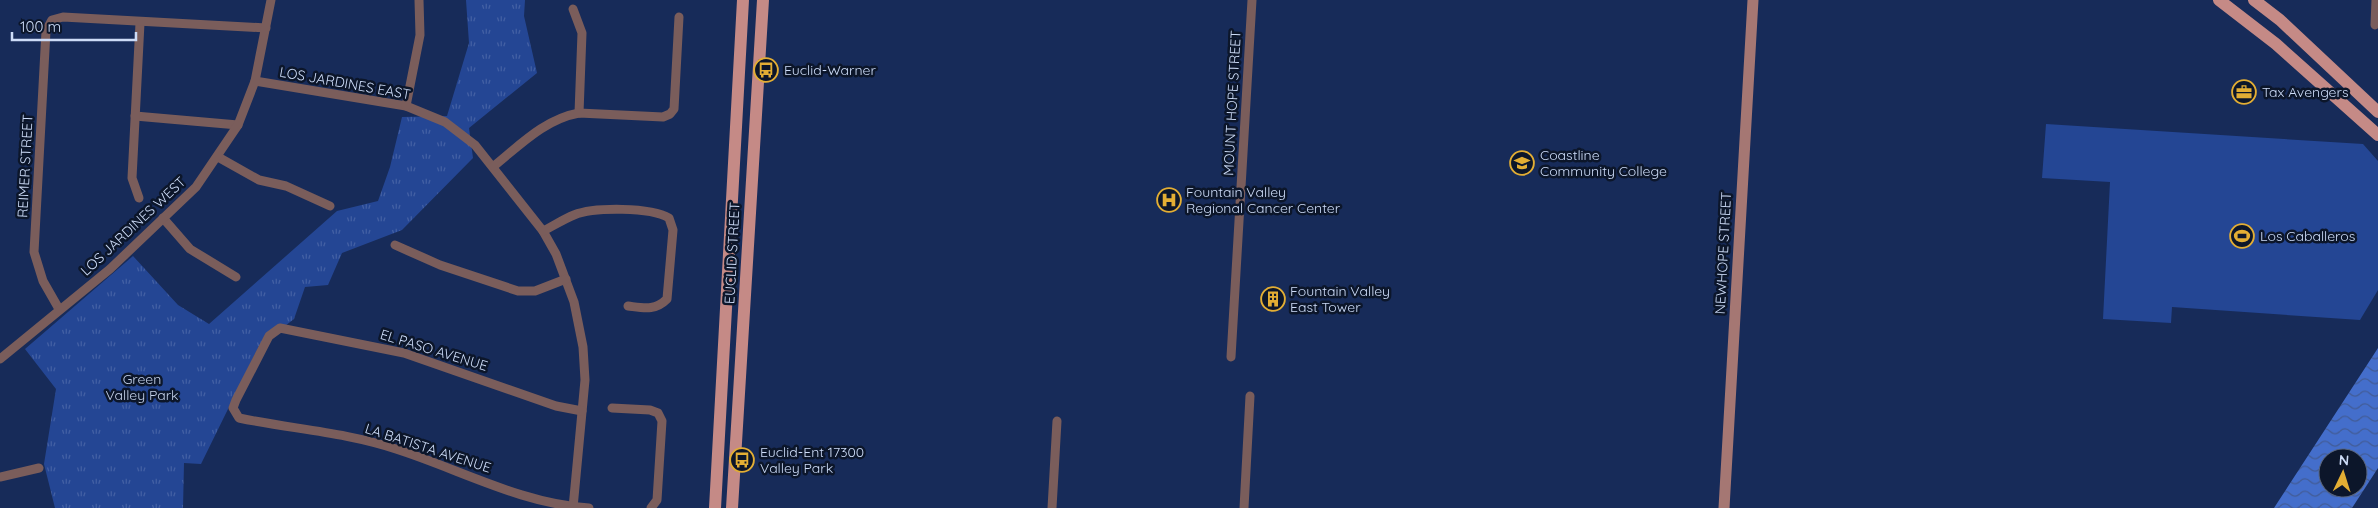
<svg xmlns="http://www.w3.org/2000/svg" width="2378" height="508" font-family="Quicksand,sans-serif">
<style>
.grass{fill:url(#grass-tufts)}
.garden{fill:#244694}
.water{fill:url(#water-waves);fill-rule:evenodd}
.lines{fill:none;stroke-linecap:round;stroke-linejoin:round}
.street{stroke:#7a5d5b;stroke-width:9}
.secondary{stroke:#a57773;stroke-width:11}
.primary{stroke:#c58a86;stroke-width:12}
.labels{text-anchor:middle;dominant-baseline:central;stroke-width:5;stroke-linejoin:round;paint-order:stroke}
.poi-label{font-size:14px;fill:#cddcf8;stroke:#0c162a;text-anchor:start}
.street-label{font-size:14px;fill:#cddcf8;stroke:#0c162a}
.park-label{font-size:14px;fill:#c4d1e9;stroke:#0c162a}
</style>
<defs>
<pattern id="grass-tufts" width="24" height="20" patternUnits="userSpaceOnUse" patternTransform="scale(1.25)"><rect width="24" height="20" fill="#244694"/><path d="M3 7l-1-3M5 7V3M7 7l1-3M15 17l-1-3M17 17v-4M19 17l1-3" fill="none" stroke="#4360a4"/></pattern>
<pattern id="water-waves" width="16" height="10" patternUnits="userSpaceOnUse" patternTransform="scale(1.25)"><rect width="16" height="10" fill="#446ecb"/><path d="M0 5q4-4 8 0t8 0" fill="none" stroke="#425c97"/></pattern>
</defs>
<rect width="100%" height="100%" fill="#172b59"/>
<polygon class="grass" points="466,0 525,0 524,16 537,73 469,128 473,158 402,230 342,253 328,285 305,287 294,319 259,346 201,464 184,463 183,508 55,508 44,464 56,389 25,349 133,256 178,305 209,324 337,211 378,201 390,167 402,117 447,116 469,43"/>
<polygon class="garden" points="2046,124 2363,144 2378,161 2378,290 2360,320 2172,307 2171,323 2103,319 2110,182 2042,178"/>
<path class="water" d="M2378,348V468L2352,508H2274ZM2328,458H2358V488H2328Z"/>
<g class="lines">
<g class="street">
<polyline points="573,9 582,33 579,113"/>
<polyline points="2375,25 2376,0"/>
<polyline points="255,81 406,106 445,122 475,145 543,231 556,254 574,302 583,347 585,380 573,508"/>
<polyline points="406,106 420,35 419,0"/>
<polyline points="135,116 238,125"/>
<polyline points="218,157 259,180 286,186 330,206"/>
<path d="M494,166C520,145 545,119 579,113L663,117L670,114L674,109L679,17"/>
<polyline points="139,198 132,178 140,23"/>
<polyline points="163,218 190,249 236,277"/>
<path d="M543,231C553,226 564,219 574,215C594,207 651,207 669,218L673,230L667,299C655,311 644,308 628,306"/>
<polyline points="395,245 440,265 518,291 535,291 566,279"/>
<polyline points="59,309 43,281 34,252 46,31 52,20 63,17 266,28"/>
<polyline points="1231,357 1252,0"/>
<polyline points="0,359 110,269 196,187 238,125 255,81 271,0"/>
<polyline points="612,408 650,410 658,413 662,421 657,500 651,508"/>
<path d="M582,411L556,406L404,353L280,328L269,336L236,400L233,408L239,418C291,429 345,432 396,449C459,469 522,504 589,508"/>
<polyline points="0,477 39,468"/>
<polyline points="1052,508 1057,421"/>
<polyline points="1244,508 1250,396"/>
</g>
<polyline class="secondary" points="1724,508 1753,0"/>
<g class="primary">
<polyline points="2219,0 2276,44 2378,135"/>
<polyline points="2254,0 2280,20 2378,112"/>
<polyline points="715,508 743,0"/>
<polyline points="732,508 763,0"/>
</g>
</g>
<defs>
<g id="bus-ring" transform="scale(1.25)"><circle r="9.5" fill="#0c162a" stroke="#e3ae34" stroke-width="1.5"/><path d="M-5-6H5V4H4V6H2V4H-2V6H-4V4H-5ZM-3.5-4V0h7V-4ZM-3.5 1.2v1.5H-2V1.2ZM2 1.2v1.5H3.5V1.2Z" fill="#e3ae34"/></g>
<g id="office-ring" transform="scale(1.25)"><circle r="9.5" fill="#0c162a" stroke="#e3ae34" stroke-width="1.5"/><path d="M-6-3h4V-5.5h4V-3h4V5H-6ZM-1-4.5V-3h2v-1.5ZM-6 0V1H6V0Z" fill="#e3ae34"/></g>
<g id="school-ring" transform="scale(1.25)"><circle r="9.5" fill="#0c162a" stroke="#e3ae34" stroke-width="1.5"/><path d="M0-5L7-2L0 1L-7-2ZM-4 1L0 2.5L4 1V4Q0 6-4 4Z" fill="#e3ae34"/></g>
<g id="hospital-ring" transform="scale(1.25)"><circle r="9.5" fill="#0c162a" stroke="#e3ae34" stroke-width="1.5"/><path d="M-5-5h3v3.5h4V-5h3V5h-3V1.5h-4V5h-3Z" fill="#e3ae34"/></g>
<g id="stadium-ring" transform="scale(1.25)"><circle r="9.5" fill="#0c162a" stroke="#e3ae34" stroke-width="1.5"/><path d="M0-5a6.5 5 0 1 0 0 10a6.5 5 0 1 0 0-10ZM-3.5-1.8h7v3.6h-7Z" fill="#e3ae34"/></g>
<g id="building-ring" transform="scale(1.25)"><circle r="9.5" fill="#0c162a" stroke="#e3ae34" stroke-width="1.5"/><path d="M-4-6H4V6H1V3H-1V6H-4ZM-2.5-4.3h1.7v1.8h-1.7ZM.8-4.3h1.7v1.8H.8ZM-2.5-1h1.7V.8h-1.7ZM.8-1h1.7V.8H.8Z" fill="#e3ae34"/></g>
</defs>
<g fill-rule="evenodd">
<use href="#bus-ring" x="766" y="70"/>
<use href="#office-ring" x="2244" y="92"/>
<use href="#school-ring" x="1522" y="163"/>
<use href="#hospital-ring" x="1169" y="200"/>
<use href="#stadium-ring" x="2242" y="236"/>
<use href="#building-ring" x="1273" y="299"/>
<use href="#bus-ring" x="742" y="460"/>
</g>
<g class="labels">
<g class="poi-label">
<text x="784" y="70">Euclid-Warner</text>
<text x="2262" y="92">Tax Avengers</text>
<text x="1540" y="155">Coastline<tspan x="1540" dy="16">Community College</tspan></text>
<text x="1186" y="192">Fountain Valley<tspan x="1186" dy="16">Regional Cancer Center</tspan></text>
<text x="2260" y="236">Los Caballeros</text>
<text x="1290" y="291">Fountain Valley<tspan x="1290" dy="16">East Tower</tspan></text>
<text x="760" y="452">Euclid-Ent 17300<tspan x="760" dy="16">Valley Park</tspan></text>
</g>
<g class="street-label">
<text transform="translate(345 83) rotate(10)">LOS JARDINES EAST</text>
<text transform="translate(1232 103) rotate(-87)">MOUNT HOPE STREET</text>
<text transform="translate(25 166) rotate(-87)">REIMER STREET</text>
<text transform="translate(133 226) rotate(-43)">LOS JARDINES WEST</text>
<text transform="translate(732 253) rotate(-87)">EUCLID STREET</text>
<text transform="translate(1723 253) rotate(-87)">NEWHOPE STREET</text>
<text transform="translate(434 350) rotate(17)">EL PASO AVENUE</text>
<text transform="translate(428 448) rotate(18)">LA BATISTA AVENUE</text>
</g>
<g class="park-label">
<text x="142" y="379">Green<tspan x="142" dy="16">Valley Park</tspan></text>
</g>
</g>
<g transform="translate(2343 473) rotate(4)"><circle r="24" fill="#0c162a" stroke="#59657c"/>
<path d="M0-4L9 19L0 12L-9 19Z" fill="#e3ae34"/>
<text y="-8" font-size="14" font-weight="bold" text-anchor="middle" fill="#cddcf8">N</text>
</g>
<path d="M12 32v8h124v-8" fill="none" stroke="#cddcf8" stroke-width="2.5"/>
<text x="20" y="32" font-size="15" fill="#cddcf8" stroke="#0c162a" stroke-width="4" paint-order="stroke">100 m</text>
</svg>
